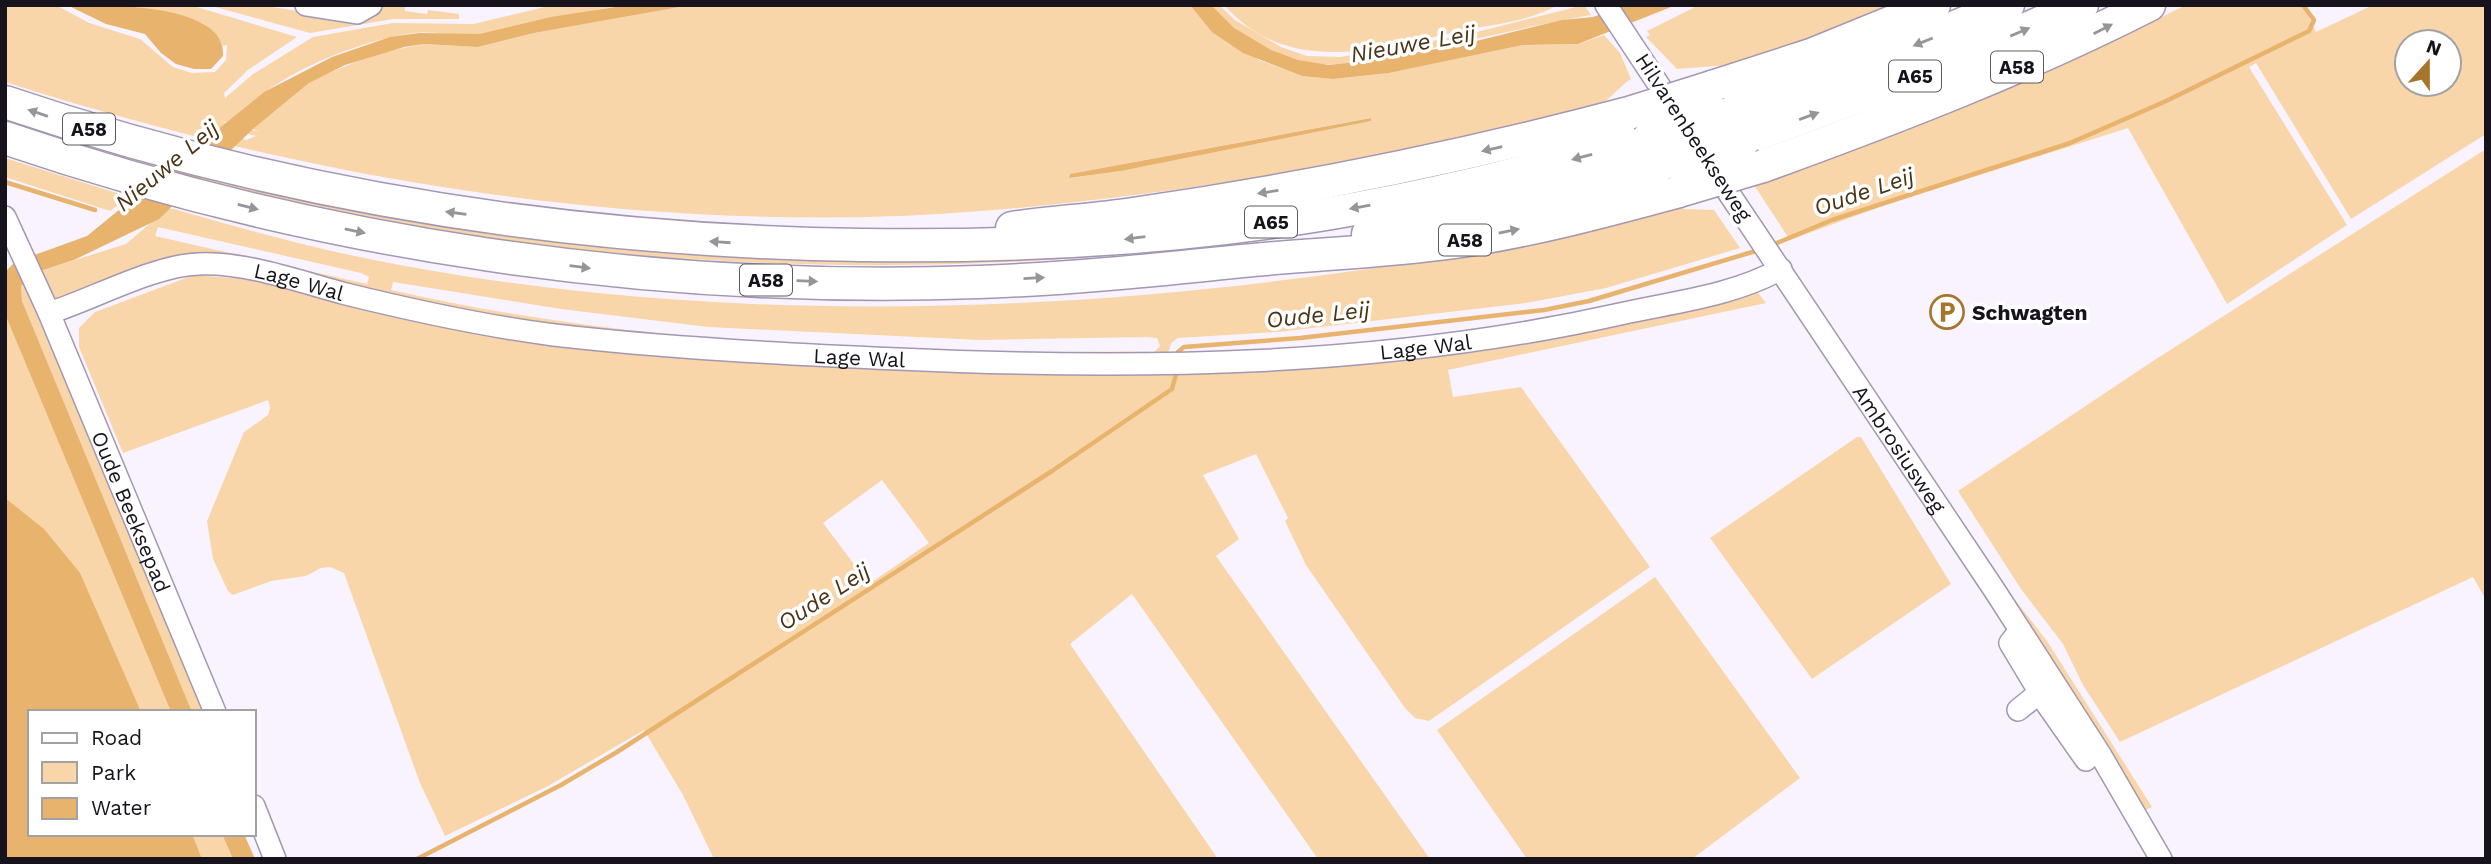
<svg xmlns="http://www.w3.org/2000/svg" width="2491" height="864" font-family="'Work Sans',sans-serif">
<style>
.green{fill:#f8d6aa;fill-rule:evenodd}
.water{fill:#e7b36d}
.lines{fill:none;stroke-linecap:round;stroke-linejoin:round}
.stream{stroke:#e7b36d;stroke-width:4.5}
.minor-casing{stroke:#a397b2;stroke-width:24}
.highway-casing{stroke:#a397b2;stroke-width:35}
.minor{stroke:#fff;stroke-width:21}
.highway{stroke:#fff;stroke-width:32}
.highway-bridge-casing{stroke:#a397b2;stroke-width:35;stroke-linecap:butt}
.highway-bridge{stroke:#fff;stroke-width:32}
.oneway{fill:#979599}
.labels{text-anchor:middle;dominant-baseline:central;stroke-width:7;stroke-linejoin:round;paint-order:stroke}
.shield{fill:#fff;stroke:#5d5a60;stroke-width:2}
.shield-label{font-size:19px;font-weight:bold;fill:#17131c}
.street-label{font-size:21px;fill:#17131c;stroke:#fff}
.poi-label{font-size:21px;font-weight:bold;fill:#17131c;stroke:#fff;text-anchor:start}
.water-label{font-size:23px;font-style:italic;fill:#4a3416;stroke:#fff}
</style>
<rect width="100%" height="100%" fill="#f8f3ff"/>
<g class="green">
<path d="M5,5H56L89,23L140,39L173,67L192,73L215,72L226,60L227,45L223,46C208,10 161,15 129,5H190L297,37L248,70L224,93L225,98L253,74L313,37L393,23L473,24L553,5H628C578,11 531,25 482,34C459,38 435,30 413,33C350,43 272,76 229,123L221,121L227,124L218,133L246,140L256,136L245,133L249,129L260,132L253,129L314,79L378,53L424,44L478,47L534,33L691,5H1190L1259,60L1302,76L1333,79L1389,73L1523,45L1578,44L1604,35L1620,53L1631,79C1623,84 1614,94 1608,99C1596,109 1561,115 1545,119C1459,142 1371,159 1283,173C1146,196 1007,213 868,217C575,223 283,171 5,82ZM1370,118L1371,121L1121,171L1070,178V174Z"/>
<polygon points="208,5 259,5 349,19 377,5 405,5 405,11 427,14 428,10 459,14 459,19 393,19 310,33"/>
<path d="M1211,5H1219L1235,20L1281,47L1307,56L1340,57L1461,36L1584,5L1591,15C1524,27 1458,44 1391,56C1368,60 1345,66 1322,64C1283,61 1234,37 1211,5Z"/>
<path d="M1224,5H1558C1530,21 1496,24 1465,30C1382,47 1291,80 1224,5Z"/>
<polygon points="1699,5 1897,5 1800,43 1730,65 1677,69 1646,37 1650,35 1647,31"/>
<path d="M2186,5H2304L2316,32L2373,5H2486V134L2351,219L2256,63L2249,67L2347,225L2227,304L2128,128L1885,205L1790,240L1752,182C1902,133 2045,75 2186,5ZM2407,42H2449V84H2407Z"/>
<path d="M5,116L576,242L1380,221C1007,286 624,281 254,194C170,174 88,149 5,123Z"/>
<polygon points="2486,149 2486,600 2473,577 2120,742 2083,685 2063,644 2021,589 1958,491 2156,359"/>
<polygon points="5,158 120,194 127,199 110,211 5,177"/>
<path d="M1681,205L1684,209L1714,210L1740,248L1606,288L1526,303L1278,332L1178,338L1171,343L1168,355L1004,358L547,329L229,261L56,300L37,272L126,244L167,209H174C250,231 327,252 405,266C752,329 1110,313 1457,255C1532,243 1607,222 1681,205ZM158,227L361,273L369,277L367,284L155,236ZM393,282L561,309L708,327L980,340L1146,337L1157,338L1160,346L1154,352C1102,351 1049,353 996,352C794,349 589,335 391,290Z"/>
<path d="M194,275L246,279L499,333L1249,366L1756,290L1766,303L1448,370L1453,397L1521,387L1650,567L1429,721L1415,718L1405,708L1306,565L1285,521L1288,518L1256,454L1203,475L1239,539L1216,556L1430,859H1318L1132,594L1070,644L1218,859H714L683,795L644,730L548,786L445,836L420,783L344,573L330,567L321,568L306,576L271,581L233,595L228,591L213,559L207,521L244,432L268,415L270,408L268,400L123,453L79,347V328L95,312ZM882,480L929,543L869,584L823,523Z"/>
<polygon points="28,278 211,712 192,712 22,301 21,286"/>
<polygon points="5,314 171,712 139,712 5,500"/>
<polygon points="1857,437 1861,437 1951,584 1812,679 1710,538"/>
<polygon points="1655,577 1800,778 1692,859 1527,859 1437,730"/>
<polygon points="2009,592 2047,641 2152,807 2143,811"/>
<polygon points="191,834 222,834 233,859 202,859"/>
</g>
<g class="water">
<path d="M67,5C102,5 228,2 223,56L211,69H194L176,64L161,53L145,34L106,24Z"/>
<polygon points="628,5 691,5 534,33 478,47 424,44 404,47 345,65 309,83 253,129 159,219 74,260 37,272 21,286 22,301 192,712 171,712 5,314 5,272 15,262 87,236 264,92 332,57 390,37 419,33 480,34 551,17"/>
<polygon points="1190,5 1211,5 1234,28 1271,50 1298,60 1329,65 1366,61 1460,45 1562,20 1593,17 1625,5 1676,5 1578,44 1523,45 1389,73 1333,79 1302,76 1243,53 1212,32"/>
<polygon points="1371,118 1371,121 1121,171 1069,178 1070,174"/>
<polygon points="5,498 44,529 80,573 141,712 30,712 30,834 192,834 202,859 5,859"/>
<polygon points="222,834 244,834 255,859 233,859"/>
</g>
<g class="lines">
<g class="stream">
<polyline points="5,182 95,210"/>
<polyline points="1770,246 1832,220 2070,143 2164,102 2309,31 2314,20 2303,5"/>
<polyline points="1178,358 1178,352 1184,347 1300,338 1544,310 1589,301 1759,250"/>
<polyline points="417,859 561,785 617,752 1052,471 1172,389 1177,371"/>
</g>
<g class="minor-casing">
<g id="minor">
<polyline points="306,5 357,13 371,5"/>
<polyline points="1606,5 1676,111"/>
<path id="s1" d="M1714,171L1995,591L2100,754L2161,859"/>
<path id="s2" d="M5,217L49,313C93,299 155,265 199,264C247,262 300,282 346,294C415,311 484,326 554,335C668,348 784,354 898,359C1139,370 1384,367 1620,314C1674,302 1732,296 1781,269"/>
<path id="s3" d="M49,313L215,712"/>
<polyline points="2020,630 2010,643 2046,703 2086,760"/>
<polyline points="2018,710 2049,685"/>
<polyline points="254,806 275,859"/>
</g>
</g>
<g class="highway-casing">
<g id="highway">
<polyline points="1712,87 1811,55 1934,5"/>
<path d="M5,102C282,196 569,241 862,245C999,247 1135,241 1272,222C1399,205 1524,173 1648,139"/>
<polyline points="1729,114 1818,84 2008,5"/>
<path d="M5,138C317,244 650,294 979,282C1067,279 1155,270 1242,261C1313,254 1384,252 1455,242C1531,231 1605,211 1679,191"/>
<polyline points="1745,139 1938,67 2082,5"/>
<path d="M1763,166C1895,118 2025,68 2149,5"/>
<path d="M1012,228C1052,222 1093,220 1133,214C1301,190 1466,156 1629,113"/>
<polyline points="1368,234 1514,203 1664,163"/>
</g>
</g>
<use href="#minor" class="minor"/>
<use href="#highway" class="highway"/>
<g class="highway-bridge-casing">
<g id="highway-bridge">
<polyline points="1629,113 1712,87"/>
<polyline points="1648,139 1729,114"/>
<polyline points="1664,163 1745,139"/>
<polyline points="1679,191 1763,166"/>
</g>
</g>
<use href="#highway-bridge" class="highway-bridge"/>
</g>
<defs><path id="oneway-solid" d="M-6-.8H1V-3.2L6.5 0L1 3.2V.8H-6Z" transform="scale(1.75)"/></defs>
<g class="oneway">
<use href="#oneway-solid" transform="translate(2103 29) rotate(-27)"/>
<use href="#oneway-solid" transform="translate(2020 32) rotate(-23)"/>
<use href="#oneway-solid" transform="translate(1923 42) rotate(158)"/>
<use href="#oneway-solid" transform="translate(38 113) rotate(-161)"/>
<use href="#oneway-solid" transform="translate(1809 116) rotate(-20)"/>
<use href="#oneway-solid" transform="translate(1492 149) rotate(167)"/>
<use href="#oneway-solid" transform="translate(1582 157) rotate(165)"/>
<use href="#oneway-solid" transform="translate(1268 192) rotate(171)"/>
<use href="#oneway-solid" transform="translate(248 207) rotate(14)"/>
<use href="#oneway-solid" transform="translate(1360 207) rotate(170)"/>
<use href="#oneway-solid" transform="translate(456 213) rotate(-172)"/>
<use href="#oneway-solid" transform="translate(355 231) rotate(12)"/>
<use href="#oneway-solid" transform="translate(1509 231) rotate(-11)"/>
<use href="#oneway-solid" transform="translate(1135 238) rotate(173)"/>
<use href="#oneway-solid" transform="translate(720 242) rotate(-176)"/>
<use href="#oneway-solid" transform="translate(580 267) rotate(7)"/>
<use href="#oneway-solid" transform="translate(1034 278) rotate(-3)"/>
<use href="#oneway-solid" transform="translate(807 281) rotate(2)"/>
</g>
<defs>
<g id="parking-ring" transform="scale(1.75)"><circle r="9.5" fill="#fff" stroke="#a6742a" stroke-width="1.5"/><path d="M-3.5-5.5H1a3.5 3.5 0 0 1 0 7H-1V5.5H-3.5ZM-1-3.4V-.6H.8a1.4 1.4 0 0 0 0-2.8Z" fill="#a6742a"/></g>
</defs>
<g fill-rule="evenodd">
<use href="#parking-ring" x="1947" y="312"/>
</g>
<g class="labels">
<g class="shield">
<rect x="1991" y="51.5" width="52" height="31" rx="5"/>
<rect x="1889" y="60.5" width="52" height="31" rx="5"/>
<rect x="63" y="113.5" width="52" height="31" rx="5"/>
<rect x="1245" y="206.5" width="52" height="31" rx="5"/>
<rect x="1439" y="224.5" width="52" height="31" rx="5"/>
<rect x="740" y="264.5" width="52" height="31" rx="5"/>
</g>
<g class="shield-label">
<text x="2017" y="67">A58</text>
<text x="1915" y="76">A65</text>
<text x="89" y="129">A58</text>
<text x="1271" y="222">A65</text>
<text x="1465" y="240">A58</text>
<text x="766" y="280">A58</text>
</g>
<g class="street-label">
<text transform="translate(1694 137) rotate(57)">Hilvarenbeekseweg</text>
<text stroke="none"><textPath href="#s2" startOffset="366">Lage Wal</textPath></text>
<text stroke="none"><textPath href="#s2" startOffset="1500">Lage Wal</textPath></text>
<text stroke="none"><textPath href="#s2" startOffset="933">Lage Wal</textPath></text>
<text stroke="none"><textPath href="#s1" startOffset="334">Ambrosiusweg</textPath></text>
<text stroke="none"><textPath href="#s3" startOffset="215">Oude Beeksepad</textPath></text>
</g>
<g class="poi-label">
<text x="1972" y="312">Schwagten</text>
</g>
<g class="water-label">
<text transform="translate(1413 44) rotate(-10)">Nieuwe Leij</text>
<text transform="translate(167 166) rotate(-40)">Nieuwe Leij</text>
<text transform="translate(1864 192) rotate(-19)">Oude Leij</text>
<text transform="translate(1318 315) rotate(-6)">Oude Leij</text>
<text transform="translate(824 597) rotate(-33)">Oude Leij</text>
</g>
</g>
<rect width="2491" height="864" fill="none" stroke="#17131c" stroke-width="14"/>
<rect x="28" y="710" width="228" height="126" fill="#ffffff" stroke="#a2a1a4" stroke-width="2"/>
<rect x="42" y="733" width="35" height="10" fill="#ffffff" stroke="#a2a1a4" stroke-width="2"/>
<text x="91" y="745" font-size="21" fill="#17131c">Road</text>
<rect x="42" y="762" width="35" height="21" fill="#f8d6aa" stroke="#a2a1a4" stroke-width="2"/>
<text x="91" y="780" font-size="21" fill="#17131c">Park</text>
<rect x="42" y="798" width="35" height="21" fill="#e7b36d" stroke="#a2a1a4" stroke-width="2"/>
<text x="91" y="815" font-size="21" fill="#17131c">Water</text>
<g transform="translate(2428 63) rotate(21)"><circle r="33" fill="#ffffff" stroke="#a2a1a4" stroke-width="2"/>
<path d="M0-5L12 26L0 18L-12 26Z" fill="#a6742a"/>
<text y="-10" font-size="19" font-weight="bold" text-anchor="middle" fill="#17131c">N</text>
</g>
</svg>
